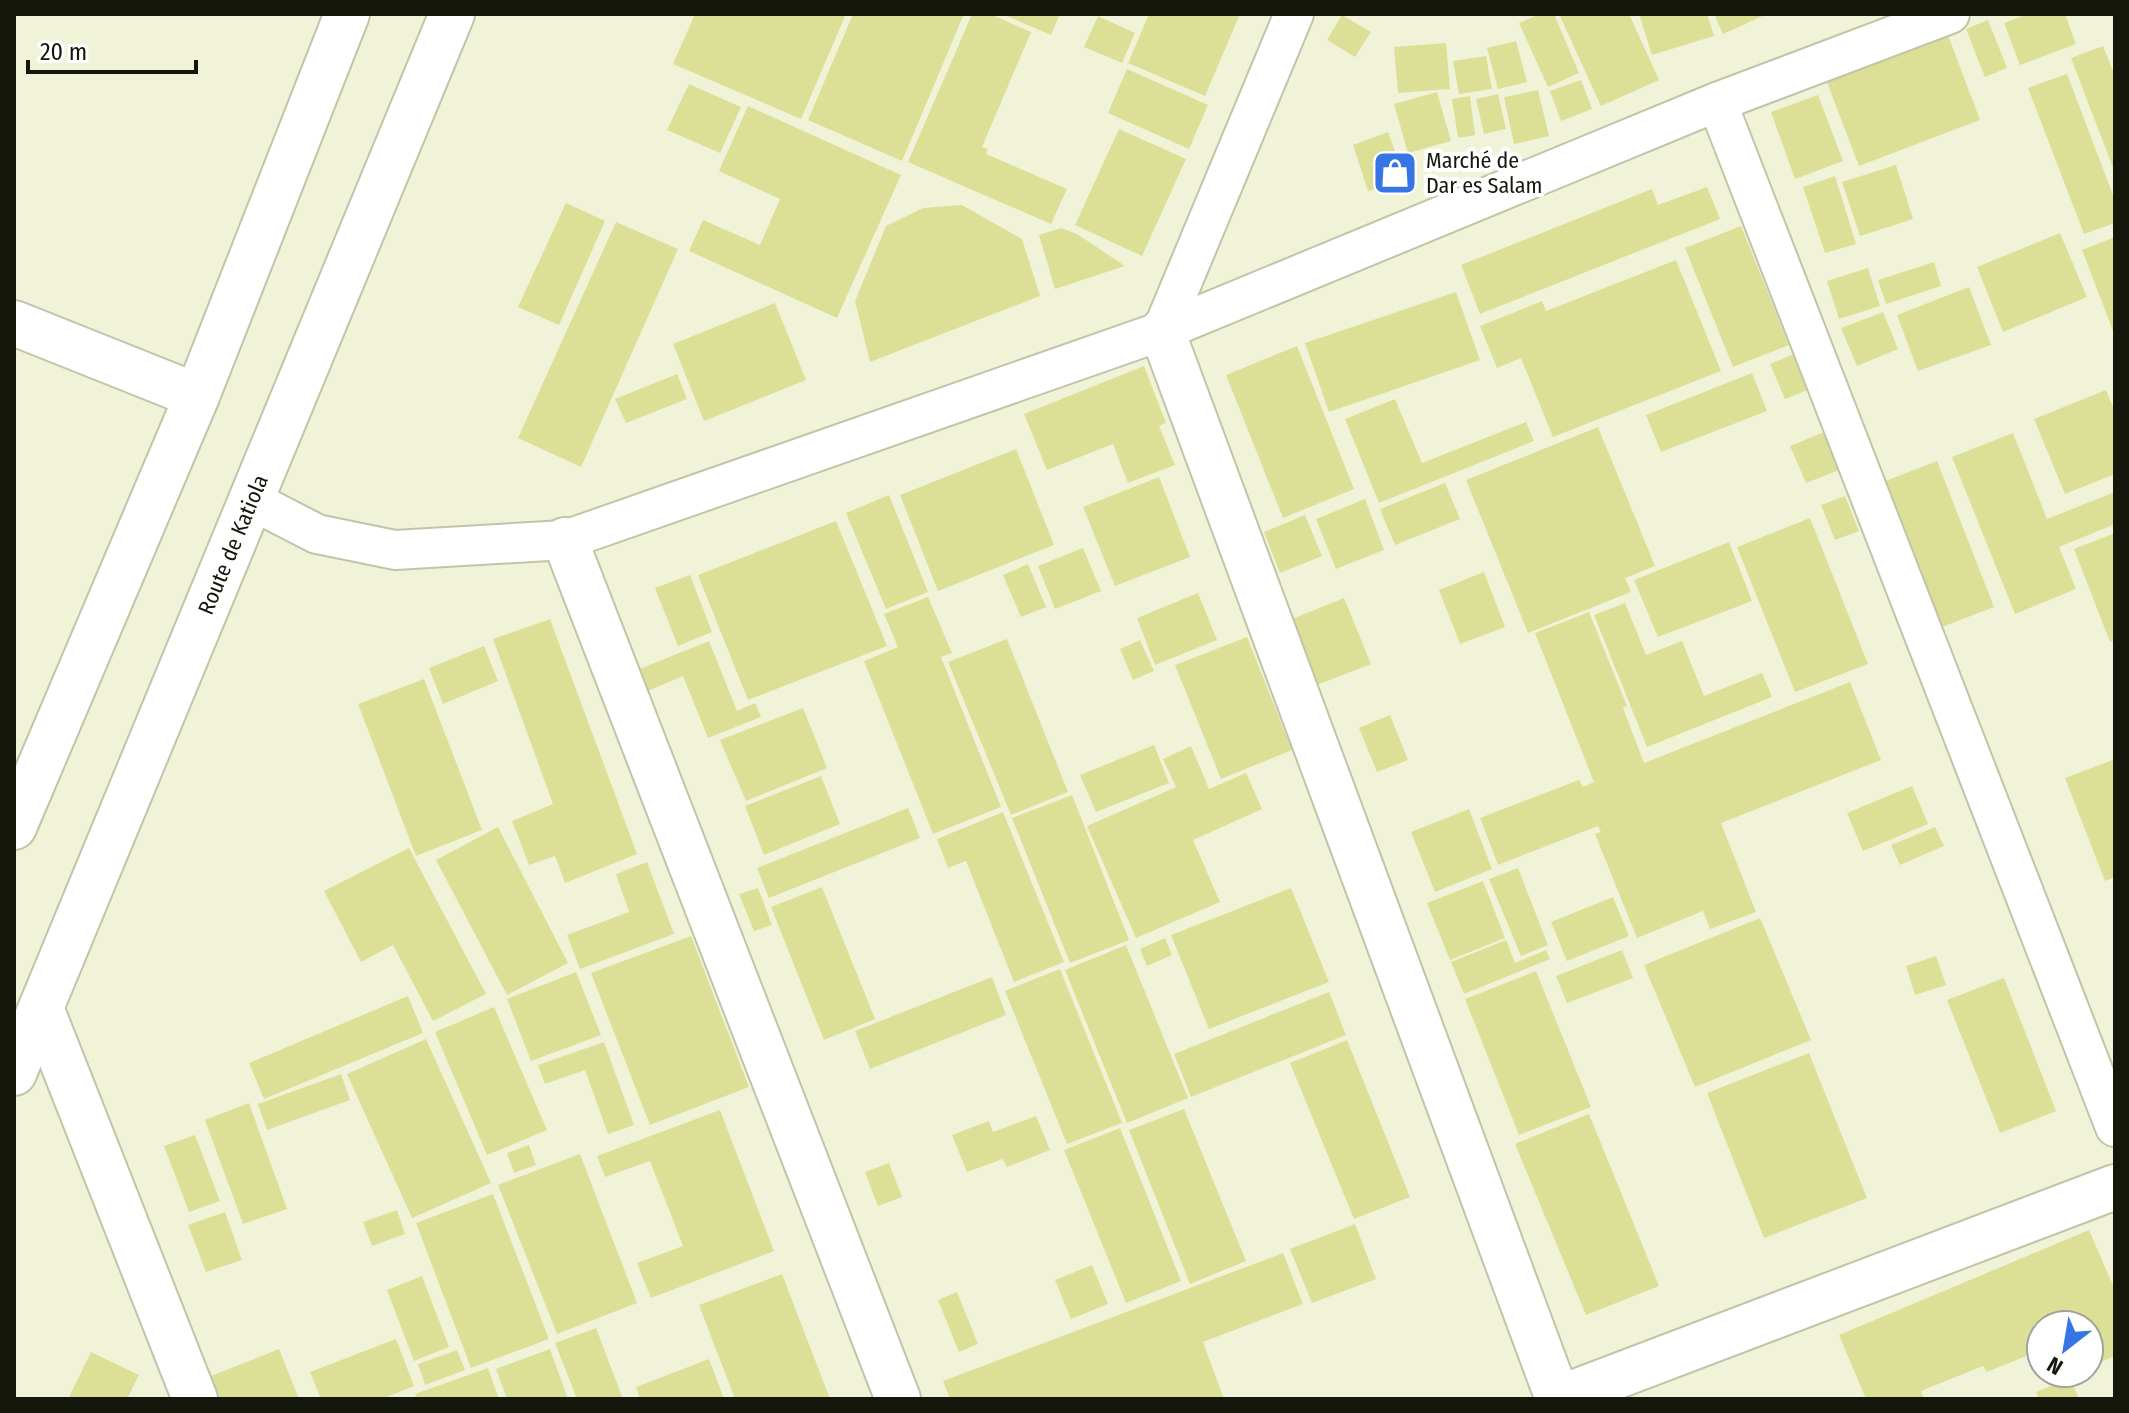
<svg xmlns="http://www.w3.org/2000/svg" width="2129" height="1413" font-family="'Fira Sans Condensed',sans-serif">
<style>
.building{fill:#dce097}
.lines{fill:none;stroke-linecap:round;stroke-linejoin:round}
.pedestrian-casing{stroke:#c2c4aa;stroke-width:42}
.minor-casing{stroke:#c2c4aa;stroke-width:48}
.trunk-casing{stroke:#c2c4aa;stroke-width:48}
.pedestrian{stroke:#fff;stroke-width:38}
.minor{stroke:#fff;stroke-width:44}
.trunk{stroke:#fff;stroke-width:44}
.labels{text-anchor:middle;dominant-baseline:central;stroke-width:8;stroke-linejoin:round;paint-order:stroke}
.poi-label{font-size:22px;fill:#15160c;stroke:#fff;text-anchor:start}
.street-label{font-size:22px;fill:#15160c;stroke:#fff}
</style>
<rect width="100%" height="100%" fill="#f1f3d8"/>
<g class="building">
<polygon points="695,14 846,14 801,119 673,64"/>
<polygon points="853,14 964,14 902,161 808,120"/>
<polygon points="972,14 990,14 1031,32 982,147 988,149 986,154 1067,189 1051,224 908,162"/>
<polygon points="1002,14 1060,14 1051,35"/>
<polygon points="1149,14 1240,14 1205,96 1128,63"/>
<polygon points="1540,14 1554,14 1579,73 1548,87 1519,23"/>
<polygon points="1559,14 1629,14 1659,80 1601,106"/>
<polygon points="1639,14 1707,14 1714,36 1652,55"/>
<polygon points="1714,14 1767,14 1723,34"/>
<polygon points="2028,14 2065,14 2076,44 2020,65 2004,23"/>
<polygon points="1342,15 1371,32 1355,57 1327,40"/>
<polygon points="1098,16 1135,33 1122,63 1084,47"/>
<polygon points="1988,20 2007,68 1985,77 1966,29"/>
<polygon points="1945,27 1980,120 1859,166 1823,72"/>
<polygon points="1516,41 1527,82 1498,89 1487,48"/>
<polygon points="1446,43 1450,89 1398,93 1394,47"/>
<polygon points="2103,46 2115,76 2115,173 2071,58"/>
<polygon points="1486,56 1492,89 1459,94 1453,61"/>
<polygon points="1127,69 1208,105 1189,149 1108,113"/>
<polygon points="2067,74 2115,200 2115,223 2084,234 2028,88"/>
<polygon points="1581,80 1592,109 1561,121 1550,91"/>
<polygon points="689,84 741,107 720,153 667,130"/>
<polygon points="1538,90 1549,136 1514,144 1504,97"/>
<polygon points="1437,92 1451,141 1408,153 1394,104"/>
<polygon points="1498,94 1506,129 1484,134 1476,99"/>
<polygon points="1818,95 1843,161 1795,179 1771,112"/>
<polygon points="1470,96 1475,135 1458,138 1452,99"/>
<polygon points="748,106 901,175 837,318 689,251 703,220 760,245 780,199 719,171"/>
<polygon points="1119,129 1186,159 1142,256 1075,225"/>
<polygon points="1388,132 1405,179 1368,191 1353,145"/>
<polygon points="1896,165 1913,219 1860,236 1842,182"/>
<polygon points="1835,176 1856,244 1825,253 1803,187"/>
<polygon points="1707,187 1720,219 1480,314 1461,265 1652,189 1658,205"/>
<polygon points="566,203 605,221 559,325 518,307"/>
<polygon points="962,205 1022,239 1040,296 870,362 855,301 886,226 923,208"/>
<polygon points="616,222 678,249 581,467 518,438"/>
<polygon points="1741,226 1789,345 1733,367 1685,248"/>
<polygon points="1061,228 1077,234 1125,266 1055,289 1039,235"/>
<polygon points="2060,233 2087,297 2003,332 1977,267"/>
<polygon points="2115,237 2115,336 2082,250"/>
<polygon points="1676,260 1721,371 1553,437 1521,358 1497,368 1480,326 1542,301 1546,311"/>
<polygon points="1934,262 1941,286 1886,304 1878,280"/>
<polygon points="1868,268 1880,306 1839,319 1827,281"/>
<polygon points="1969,287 1991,345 1918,371 1897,315"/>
<polygon points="1456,292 1480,360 1329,412 1305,343"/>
<polygon points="775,303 806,380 704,421 673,344"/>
<polygon points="1883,312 1898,349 1857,366 1841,328"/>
<polygon points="1297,346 1354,489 1283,518 1226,375"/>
<polygon points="1799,352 1813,388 1785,399 1770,364"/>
<polygon points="1144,366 1166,423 1159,426 1175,465 1128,483 1113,444 1047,470 1024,414"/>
<polygon points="1752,373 1767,411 1661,452 1646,415"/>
<polygon points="677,374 687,399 626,423 615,399"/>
<polygon points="2106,390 2115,412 2115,474 2065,494 2034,419"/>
<polygon points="1395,399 1422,463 1526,422 1534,441 1379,503 1345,419"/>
<polygon points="1598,427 1655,566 1625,578 1631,592 1528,633 1466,480"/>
<polygon points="1832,429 1847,467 1806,483 1790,446"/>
<polygon points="2013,433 2047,519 2115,492 2115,524 2059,547 2076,589 2015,614 1952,457"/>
<polygon points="1016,449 1054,545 938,591 900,495"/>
<polygon points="1937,461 1994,607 1942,627 1883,482"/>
<polygon points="1159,477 1190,557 1115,586 1083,507"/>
<polygon points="1445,483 1460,519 1395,545 1380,509"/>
<polygon points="889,495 928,592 886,609 846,513"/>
<polygon points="1845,496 1859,531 1835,540 1821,505"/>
<polygon points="1365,499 1384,550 1336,569 1316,519"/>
<polygon points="1305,515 1322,556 1280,573 1264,532"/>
<polygon points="1810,518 1868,664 1795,692 1737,547"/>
<polygon points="836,521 887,646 748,700 698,575"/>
<polygon points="2115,533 2115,640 2110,642 2074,549"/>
<polygon points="1729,542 1752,601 1658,637 1634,580"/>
<polygon points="1083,548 1101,591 1055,609 1038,566"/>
<polygon points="1028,564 1046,607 1021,617 1003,575"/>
<polygon points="1484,572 1505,627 1460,644 1439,590"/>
<polygon points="690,575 712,632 678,646 655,588"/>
<polygon points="1198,593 1217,640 1155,665 1137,618"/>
<polygon points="928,597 952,653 941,657 1001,807 933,834 864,661 898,647 884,614"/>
<polygon points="1344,598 1371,664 1317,685 1292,619"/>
<polygon points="1625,603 1646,655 1682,641 1704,696 1762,673 1772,697 1647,747 1594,615"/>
<polygon points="1589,612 1627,706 1623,708 1644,763 1850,682 1881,760 1721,823 1756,912 1710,929 1703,911 1637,938 1595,834 1601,832 1598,826 1498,865 1480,818 1579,780 1583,787 1594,782 1535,633"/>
<polygon points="550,619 637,854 565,883 555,856 529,865 512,821 553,804 493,639"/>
<polygon points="1247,637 1292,750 1221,779 1175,665"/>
<polygon points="1007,639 1068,792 1011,815 948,662"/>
<polygon points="1140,640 1154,671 1133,680 1120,649"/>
<polygon points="709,641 737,711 755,703 761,717 708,738 683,676 636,696 627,674"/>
<polygon points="484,646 498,681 443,704 429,668"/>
<polygon points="424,679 482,830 416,856 358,704"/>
<polygon points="803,708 827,768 746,801 720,740"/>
<polygon points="1390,715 1408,760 1377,772 1359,728"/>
<polygon points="1154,745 1169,783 1096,812 1080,775"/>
<polygon points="1191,746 1209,789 1246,773 1262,809 1193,840 1220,902 1136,938 1087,826 1176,787 1163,759"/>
<polygon points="2115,759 2115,877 2105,881 2065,778"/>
<polygon points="821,776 840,824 764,855 745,806"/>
<polygon points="1912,786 1928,824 1863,851 1847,813"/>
<polygon points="1072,795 1129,940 1070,963 1012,818"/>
<polygon points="908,808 920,838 769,898 757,868"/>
<polygon points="1469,809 1492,869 1435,892 1411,832"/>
<polygon points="1003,812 1064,962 1014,982 966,861 948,868 937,839"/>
<polygon points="498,827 568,963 507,995 436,860"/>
<polygon points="1935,827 1944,846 1900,865 1891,845"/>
<polygon points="409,848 486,994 433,1021 393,945 361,962 324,891"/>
<polygon points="647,862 674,934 580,969 567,935 629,912 616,874"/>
<polygon points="1518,868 1548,945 1521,956 1489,879"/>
<polygon points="1483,881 1505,938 1450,960 1427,903"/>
<polygon points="822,887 875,1019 824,1040 771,907"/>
<polygon points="758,888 772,925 754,931 739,894"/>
<polygon points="1291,888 1329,982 1209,1029 1171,935"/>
<polygon points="1613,897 1629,936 1567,961 1551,922"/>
<polygon points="1760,918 1811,1040 1695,1087 1644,965"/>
<polygon points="691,936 749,1087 650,1125 591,973"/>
<polygon points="1165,938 1172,955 1147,966 1140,949"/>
<polygon points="1506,940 1515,963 1546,950 1550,959 1464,994 1451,962"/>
<polygon points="1126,945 1188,1098 1127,1123 1065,970"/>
<polygon points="1622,950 1633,978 1567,1003 1556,976"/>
<polygon points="1936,956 1946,985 1915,995 1906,966"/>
<polygon points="1060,969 1122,1123 1067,1144 1005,991"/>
<polygon points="1536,971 1591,1107 1519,1135 1465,999"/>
<polygon points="576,972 601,1035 531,1061 507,999"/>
<polygon points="992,977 1006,1015 870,1069 855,1031"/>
<polygon points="2004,978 2056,1111 2000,1133 1947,1000"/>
<polygon points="1329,992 1346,1035 1191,1097 1174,1054"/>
<polygon points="408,996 423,1033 264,1099 249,1063"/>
<polygon points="494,1007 547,1130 487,1155 435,1032"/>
<polygon points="426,1039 491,1183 412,1218 347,1074"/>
<polygon points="1347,1040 1410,1197 1354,1219 1290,1063"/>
<polygon points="604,1042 634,1125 608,1134 585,1070 545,1084 538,1065"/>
<polygon points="1809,1053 1867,1198 1764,1238 1707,1093"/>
<polygon points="341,1074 350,1100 267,1130 258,1104"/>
<polygon points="249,1103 287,1209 243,1224 205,1120"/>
<polygon points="1184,1109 1246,1261 1190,1284 1129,1130"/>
<polygon points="720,1110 774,1251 651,1298 637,1263 683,1246 650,1161 605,1177 597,1156"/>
<polygon points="1589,1114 1659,1286 1586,1315 1515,1144"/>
<polygon points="1036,1116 1050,1150 1007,1167 1003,1159 967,1172 952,1135 989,1121 993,1132"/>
<polygon points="1120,1128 1181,1281 1126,1303 1064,1150"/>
<polygon points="195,1135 220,1201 189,1212 164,1146"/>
<polygon points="529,1145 536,1165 514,1173 507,1153"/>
<polygon points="580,1154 637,1303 557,1334 498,1185"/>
<polygon points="889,1163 902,1197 878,1206 865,1172"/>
<polygon points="493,1194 549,1339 471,1368 416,1223"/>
<polygon points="397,1210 405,1234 372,1246 363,1222"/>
<polygon points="225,1212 242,1260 206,1272 188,1225"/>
<polygon points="1355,1224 1376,1279 1312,1303 1290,1249"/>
<polygon points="2089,1230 2115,1290 2115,1356 2089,1367 2089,1325 2041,1325 2041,1350 1987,1372 1983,1366 1921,1391 1924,1399 1866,1399 1839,1335"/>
<polygon points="1283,1253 1303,1304 1203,1342 1224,1399 950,1399 943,1381"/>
<polygon points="1092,1265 1108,1304 1071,1319 1055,1280"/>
<polygon points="782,1274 830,1399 735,1399 699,1305"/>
<polygon points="422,1276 449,1347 414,1361 387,1290"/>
<polygon points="957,1292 978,1344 959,1352 938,1300"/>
<polygon points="596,1328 623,1399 577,1399 555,1343"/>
<polygon points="396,1339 414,1386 382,1399 321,1399 310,1372"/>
<polygon points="279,1349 299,1399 220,1399 211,1376"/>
<polygon points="550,1349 568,1399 507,1399 496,1369"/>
<polygon points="457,1350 465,1370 425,1385 418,1364"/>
<polygon points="91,1352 139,1375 127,1399 68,1399"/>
<polygon points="709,1359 724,1399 640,1399 636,1387"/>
<polygon points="488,1368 499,1399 417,1399 415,1394"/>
<polygon points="2070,1378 2079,1399 2039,1399 2036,1392"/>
</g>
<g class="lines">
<g class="pedestrian-casing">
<g id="pedestrian">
<polyline points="1717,102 2115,1127"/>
<polyline points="1162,331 1294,14"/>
<polyline points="251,500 317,534 395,550 565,540 1162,331 1717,102 1950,14"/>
</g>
</g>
<g class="minor-casing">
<g id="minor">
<polyline points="14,323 197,396"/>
<polyline points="1162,331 1558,1399"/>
<polyline points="565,540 898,1399"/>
<polyline points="41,1008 195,1399"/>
<polyline points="1557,1399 2115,1187"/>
</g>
</g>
<g class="trunk-casing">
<g id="trunk">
<polyline points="14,827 197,396 347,14"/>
<path id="s1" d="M14,1073L452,14"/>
</g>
</g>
<use href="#pedestrian" class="pedestrian"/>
<use href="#minor" class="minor"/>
<use href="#trunk" class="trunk"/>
</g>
<defs>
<g id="shop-square" transform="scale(2.3)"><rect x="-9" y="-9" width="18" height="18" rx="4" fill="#3675e3" stroke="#fff"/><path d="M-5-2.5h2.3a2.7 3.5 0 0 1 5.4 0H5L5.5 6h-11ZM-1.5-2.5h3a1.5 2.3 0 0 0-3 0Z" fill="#fff"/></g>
</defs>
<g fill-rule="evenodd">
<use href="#shop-square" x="1395" y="173"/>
</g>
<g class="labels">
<g class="poi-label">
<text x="1426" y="160">Marché de<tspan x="1426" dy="25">Dar es Salam</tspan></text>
</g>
<g class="street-label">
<text stroke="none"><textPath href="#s1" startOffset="572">Route de Katiola</textPath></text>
</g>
</g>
<rect width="2129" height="1413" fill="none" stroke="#15160c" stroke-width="32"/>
<g transform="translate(2065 1349) rotate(211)"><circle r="38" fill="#ffffff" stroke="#a1a29e" stroke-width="2"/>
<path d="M0-6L14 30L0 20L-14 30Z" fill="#3675e3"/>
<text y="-12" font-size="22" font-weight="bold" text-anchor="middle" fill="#15160c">N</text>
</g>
<path d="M28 60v12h168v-12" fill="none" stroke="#15160c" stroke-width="4"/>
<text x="40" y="60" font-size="24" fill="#15160c" stroke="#ffffff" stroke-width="6" paint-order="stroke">20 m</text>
</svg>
